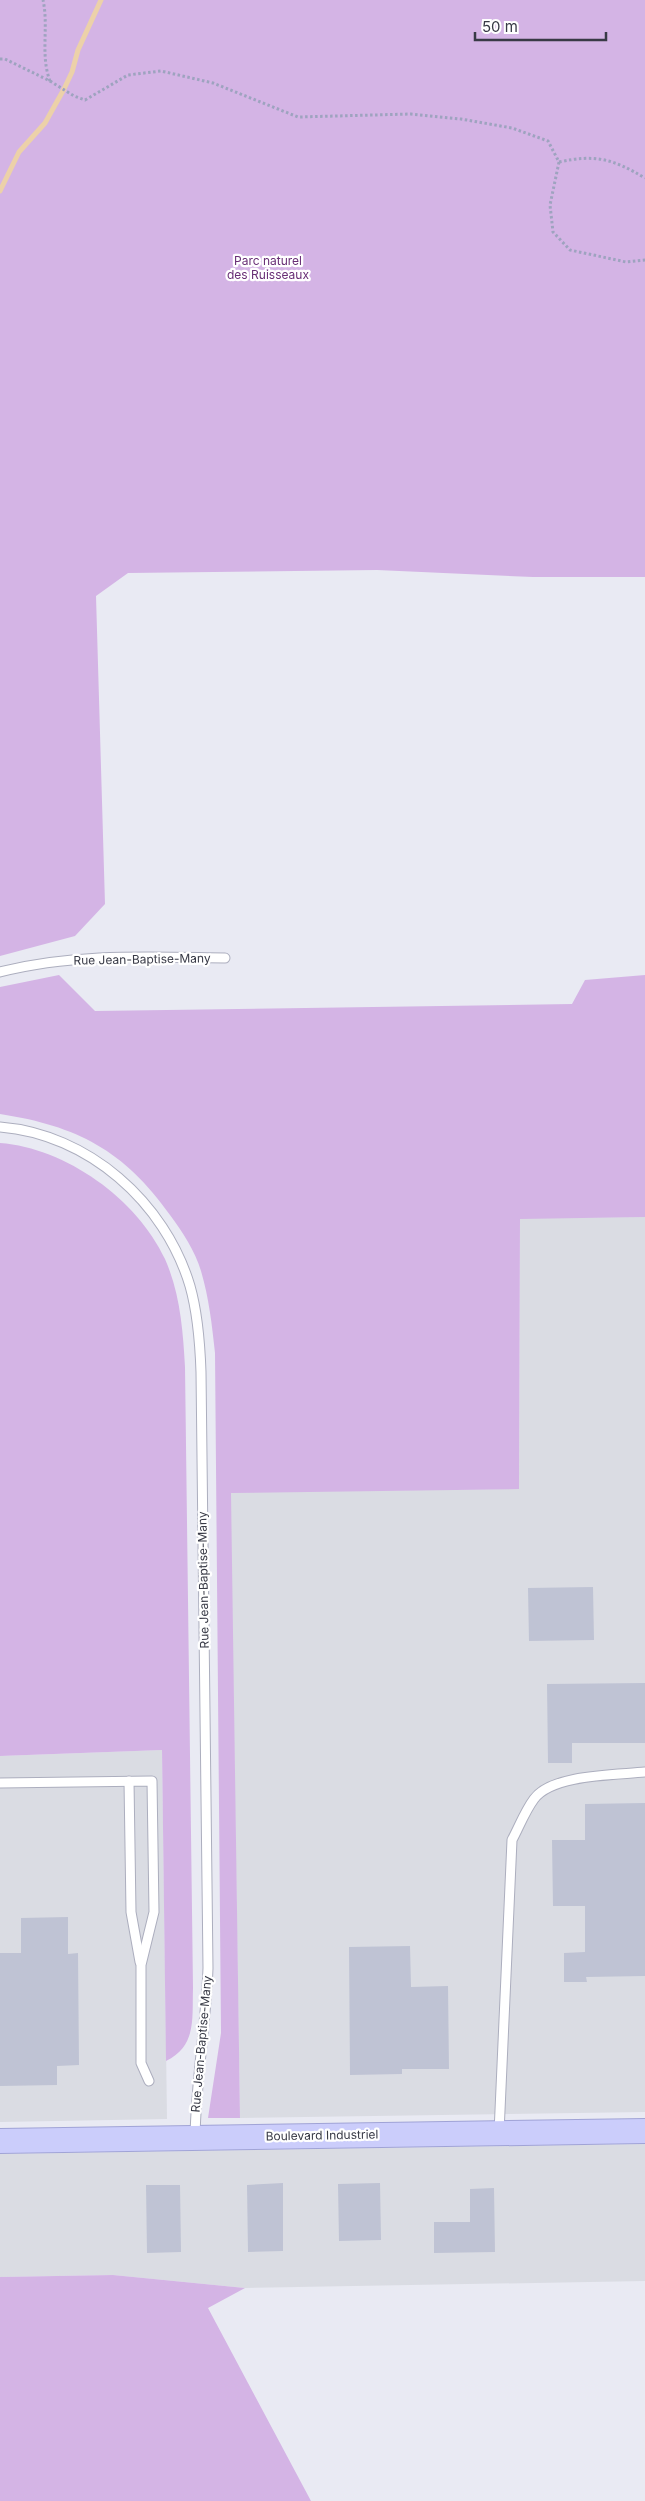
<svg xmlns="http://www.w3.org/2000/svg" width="645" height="2501" font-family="Inter,sans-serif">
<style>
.industrial{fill:#dadce3}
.green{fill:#d4b4e5}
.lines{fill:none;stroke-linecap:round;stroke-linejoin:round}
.stream{stroke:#ecd1a9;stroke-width:5}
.building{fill:#bfc3d4}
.lane-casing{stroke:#acaebe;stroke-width:11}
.secondary-casing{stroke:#a0a3d6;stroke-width:26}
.path{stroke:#9ea3bf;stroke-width:3;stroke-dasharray:2.5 2.5;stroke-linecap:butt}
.lane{stroke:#fff;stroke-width:9}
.secondary{stroke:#cbcdfb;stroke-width:24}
.labels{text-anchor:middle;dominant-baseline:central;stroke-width:4.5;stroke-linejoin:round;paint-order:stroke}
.park-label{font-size:12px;fill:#682e75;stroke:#fff}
.street-label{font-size:12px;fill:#383a46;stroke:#fff}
</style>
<rect width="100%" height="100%" fill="#e9eaf3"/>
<g class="industrial">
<polygon points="645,1217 645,2112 240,2118 230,1492 519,1489 520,1218"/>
<polygon points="162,1750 167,2119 0,2122 0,1756"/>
<polygon points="645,2144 645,2281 245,2288 113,2275 0,2277 0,2154"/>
</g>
<g class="green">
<polygon points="0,0 645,0 645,577 533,577 377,570 128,573 96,596 105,904 75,936 0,956"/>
<path d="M59,975L95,1011L572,1004L585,980L645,975V1217L520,1219L519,1489L231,1493L240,2118H208L221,2033L215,1353C212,1325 209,1298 201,1271C195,1251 182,1231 170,1215C124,1150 77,1126 0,1114V987Z"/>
<path d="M0,1143C66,1148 137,1199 165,1259C180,1293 183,1330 185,1367L193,1988C192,2018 197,2046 166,2061L162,1750L0,1756Z"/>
<polygon points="113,2275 245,2288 208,2308 311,2501 0,2501 0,2277"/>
</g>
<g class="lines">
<polyline class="stream" points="0,191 19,152 45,123 64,89 72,72 78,50 101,0"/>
</g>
<g class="building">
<polygon points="593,1587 594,1640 529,1641 528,1588"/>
<polygon points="645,1683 645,1743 572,1743 572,1763 548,1763 547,1684"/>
<polygon points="645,1803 645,1976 586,1977 587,1982 564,1982 564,1953 585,1952 585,1906 553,1906 552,1840 585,1840 585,1804"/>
<polygon points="68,1917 68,1954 78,1953 79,2065 57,2066 57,2085 0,2086 0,1953 21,1953 21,1918"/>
<polygon points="410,1946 411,1987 448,1986 449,2069 402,2069 402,2074 350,2075 349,1947"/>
<polygon points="283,2183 283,2251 248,2252 247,2185"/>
<polygon points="380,2183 381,2240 339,2241 338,2184"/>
<polygon points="146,2185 180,2185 181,2252 147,2253"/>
<polygon points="494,2188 495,2252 434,2253 434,2222 470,2222 470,2189"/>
</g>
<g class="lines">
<g class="lane-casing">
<g id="lane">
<path d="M0,972C74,953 150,957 225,958"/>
<path d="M0,1127C88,1134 165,1202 190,1286C198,1314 200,1343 201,1372L208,1968C206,2025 196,2080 195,2137"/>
<polyline points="129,1781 131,1912 140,1962"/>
<polyline points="0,1783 152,1781 154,1912 141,1965 141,2063 149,2081"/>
<path d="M499,2133L512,1840C519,1827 525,1811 534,1799C552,1774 617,1775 645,1772"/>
</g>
</g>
<g class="secondary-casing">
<polyline id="secondary" points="0,2141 645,2131"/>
</g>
<g class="path">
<path d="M0,59H5L50,81C40,55 49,27 43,0"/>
<polyline points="50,81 74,96 85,100 128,75 161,71 213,83 298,117 411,114 461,119 512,128 548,141 559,162"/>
<polyline points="559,162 550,205 553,232 570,250 626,262 645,260"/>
<path d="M559,162C596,154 613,159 645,178"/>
</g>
<use href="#lane" class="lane"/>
<use href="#secondary" class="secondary"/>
</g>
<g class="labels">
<g class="park-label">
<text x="268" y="260">Parc naturel<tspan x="268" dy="14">des Ruisseaux</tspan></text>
</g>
<g class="street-label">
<text transform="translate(142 959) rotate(-1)">Rue Jean-Baptise-Many</text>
<text transform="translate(203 1580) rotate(-91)">Rue Jean-Baptise-Many</text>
<text transform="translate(201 2044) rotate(-85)">Rue Jean-Baptise-Many</text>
<text transform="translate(322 2135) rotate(-1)">Boulevard Industriel</text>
</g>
</g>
<path d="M475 32v8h131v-8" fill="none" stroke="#383a46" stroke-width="2.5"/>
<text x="482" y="32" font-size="15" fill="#383a46" stroke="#ffffff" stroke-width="4" paint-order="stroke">50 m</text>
</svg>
